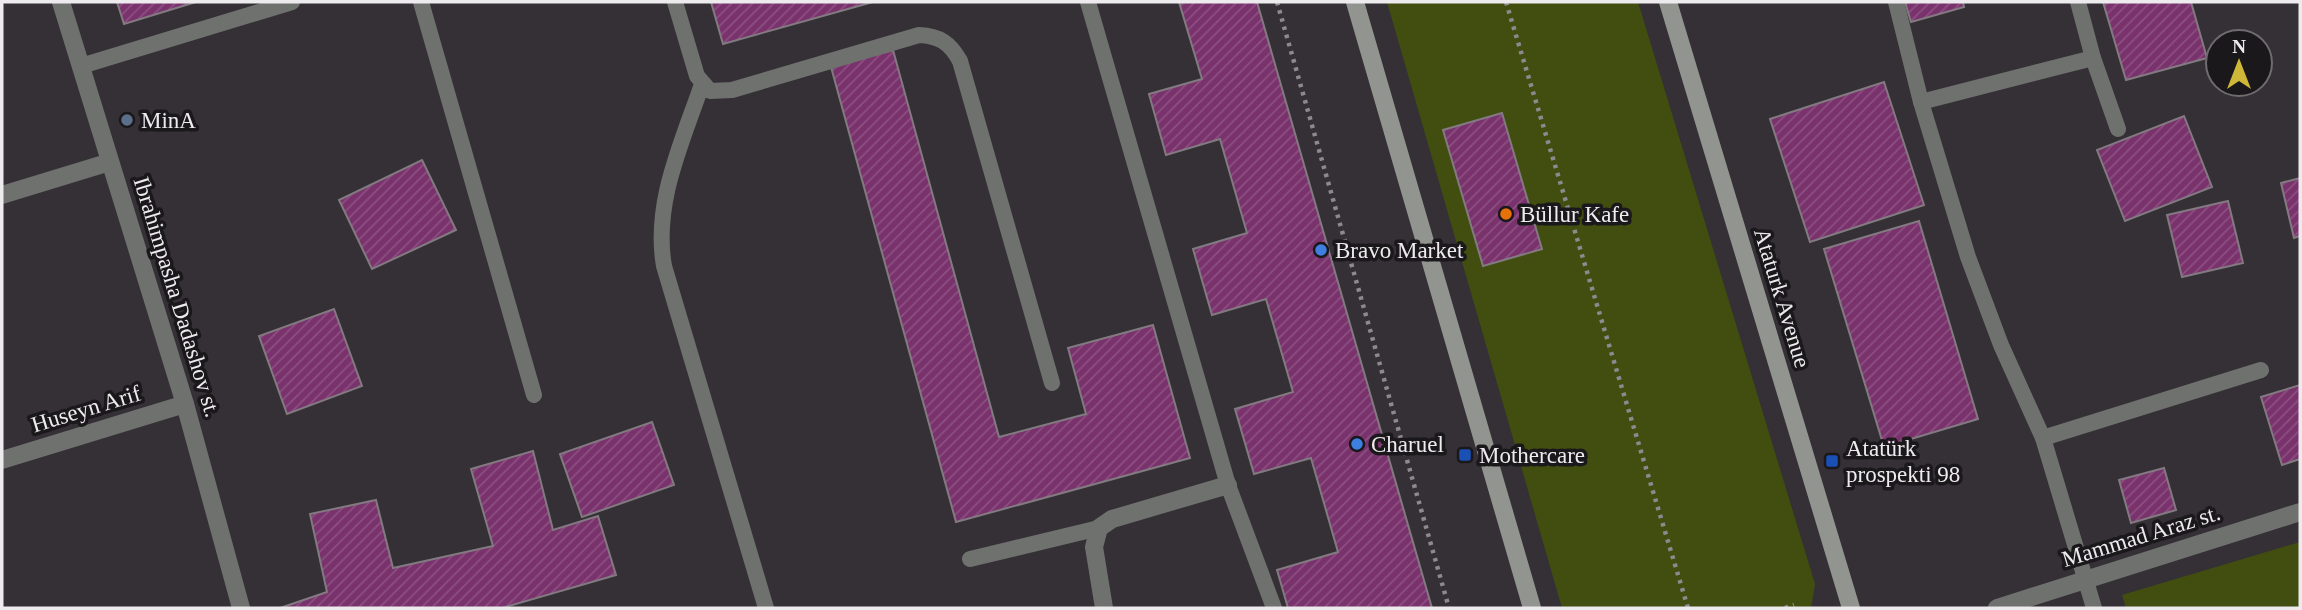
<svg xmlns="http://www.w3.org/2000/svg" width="2302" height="610" font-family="'Times New Roman',serif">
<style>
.park{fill:#414e10}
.building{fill:url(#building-hatch);stroke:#827a80;stroke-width:2}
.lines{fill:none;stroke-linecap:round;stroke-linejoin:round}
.path{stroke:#8d898e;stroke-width:4.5;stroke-dasharray:3.5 5;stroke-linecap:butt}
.lane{stroke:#6f716e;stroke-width:16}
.street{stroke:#6f716e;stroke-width:18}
.secondary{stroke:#92948f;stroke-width:18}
.service-dot{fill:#5c6f8a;stroke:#1a181b;stroke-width:2.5}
.food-dot{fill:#e8710a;stroke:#1a181b;stroke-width:2.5}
.shop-dot{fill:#3f7fe0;stroke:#1a181b;stroke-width:2.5}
.transit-dot{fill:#1a4fb4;stroke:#1a181b;stroke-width:2.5}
.labels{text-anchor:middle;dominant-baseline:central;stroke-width:7;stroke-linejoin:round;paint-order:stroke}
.poi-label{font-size:23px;fill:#eeebef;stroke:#1a181b;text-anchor:start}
.street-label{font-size:23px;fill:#eeebef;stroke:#1a181b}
</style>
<defs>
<pattern id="building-hatch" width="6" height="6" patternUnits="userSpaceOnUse" patternTransform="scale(1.75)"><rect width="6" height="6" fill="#79326c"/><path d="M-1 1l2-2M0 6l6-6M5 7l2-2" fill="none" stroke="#8c5081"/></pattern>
</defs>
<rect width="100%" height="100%" fill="#343035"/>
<g class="park">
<polygon points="1387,2 1638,2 1815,584 1811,608 1562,608"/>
<polygon points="2300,542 2300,608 2126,608 2122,595"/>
</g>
<g class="building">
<polygon points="117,2 196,2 124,24"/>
<polygon points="711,2 873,2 723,44"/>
<polygon points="1179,2 1257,2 1432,608 1288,608 1277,570 1338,552 1311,458 1254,474 1235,409 1293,392 1266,299 1212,315 1193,249 1247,233 1220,139 1166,155 1149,94 1202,79"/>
<polygon points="1905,2 1963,2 1964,7 1911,22"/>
<polygon points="2103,2 2191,2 2207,58 2126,80"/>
<polygon points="893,50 999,437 1086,414 1068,348 1153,325 1190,458 956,522 831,67"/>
<polygon points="1884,82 1924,205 1810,242 1770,119"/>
<polygon points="1502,113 1542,249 1483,266 1443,130"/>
<polygon points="2184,116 2212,187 2125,221 2097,150"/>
<polygon points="422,160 456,230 372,269 339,200"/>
<polygon points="2300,178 2300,236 2294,238 2281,183"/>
<polygon points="2228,201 2243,263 2182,277 2167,215"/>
<polygon points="1919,221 1978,419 1884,447 1824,249"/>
<polygon points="334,309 362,386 287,414 259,336"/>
<polygon points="2300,385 2300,459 2282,465 2261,397"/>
<polygon points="652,422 674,485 582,517 560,454"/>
<polygon points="533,451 553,530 598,516 616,575 502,608 280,608 327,592 310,514 376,500 393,568 493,546 471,469"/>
<polygon points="2164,468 2176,510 2131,523 2119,480"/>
</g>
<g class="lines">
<g class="path">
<polyline points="1277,2 1449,608"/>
<polyline points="1506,2 1688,608"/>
<polyline points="1785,608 1794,605"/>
</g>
<g class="lane">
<polyline points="421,2 534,395"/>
<path d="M675,2L697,76L710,91L732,90L919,35C940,36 950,43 960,61L1052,383"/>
<polyline points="1088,2 1228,485 1274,608"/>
<polyline points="1896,2 1921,102 1968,257 2001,345 2043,438 2094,608"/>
<polyline points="2078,2 2093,58 2118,129"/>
<polyline points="81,66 292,2"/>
<path d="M702,84C682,143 653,203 664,266L766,608"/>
<polyline points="1921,102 2093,58"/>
<polyline points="2043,438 2261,370"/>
<polyline points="970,559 1099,528"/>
</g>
<g class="street">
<polyline points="61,2 185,404 241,608"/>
<polyline points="2,195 110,162"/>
<polyline points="2,460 185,404"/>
<polyline points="1104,608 1094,547 1099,528 1112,519 1228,485"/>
<polyline points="1997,608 2300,512"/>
</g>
<g class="secondary">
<polyline points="1355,2 1532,608"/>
<polyline points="1668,2 1851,608"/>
</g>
</g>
<circle class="service-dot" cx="127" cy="120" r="7"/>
<circle class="food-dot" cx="1506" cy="214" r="7"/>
<g class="shop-dot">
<circle cx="1321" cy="250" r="7"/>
<circle cx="1357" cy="444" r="7"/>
</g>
<g class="transit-dot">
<rect x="1458" y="448" width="14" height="14" rx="3.5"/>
<rect x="1825" y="454" width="14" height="14" rx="3.5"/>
</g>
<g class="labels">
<g class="poi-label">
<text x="141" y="120">MinA</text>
<text x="1520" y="214">Büllur Kafe</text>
<text x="1335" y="250">Bravo Market</text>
<text x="1371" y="444">Charuel</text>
<text x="1846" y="448">Atatürk<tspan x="1846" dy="26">prospekti 98</tspan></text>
<text x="1479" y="455">Mothercare</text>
</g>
<g class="street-label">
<text transform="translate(177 297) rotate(73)">Ibrahimpasha Dadashov st.</text>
<text transform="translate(1782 298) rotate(73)">Ataturk Avenue</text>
<text transform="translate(86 409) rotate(-17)">Huseyn Arif</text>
<text transform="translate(2141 536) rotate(-17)">Mammad Araz st.</text>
</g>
</g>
<rect width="2302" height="610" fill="none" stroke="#eeebef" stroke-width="7"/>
<g transform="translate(2239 63)"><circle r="33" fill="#1a181b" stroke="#6f6c70" stroke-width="2"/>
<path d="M0-5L12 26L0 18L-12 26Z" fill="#cfb837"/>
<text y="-10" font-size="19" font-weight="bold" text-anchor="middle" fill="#eeebef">N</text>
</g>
</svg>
